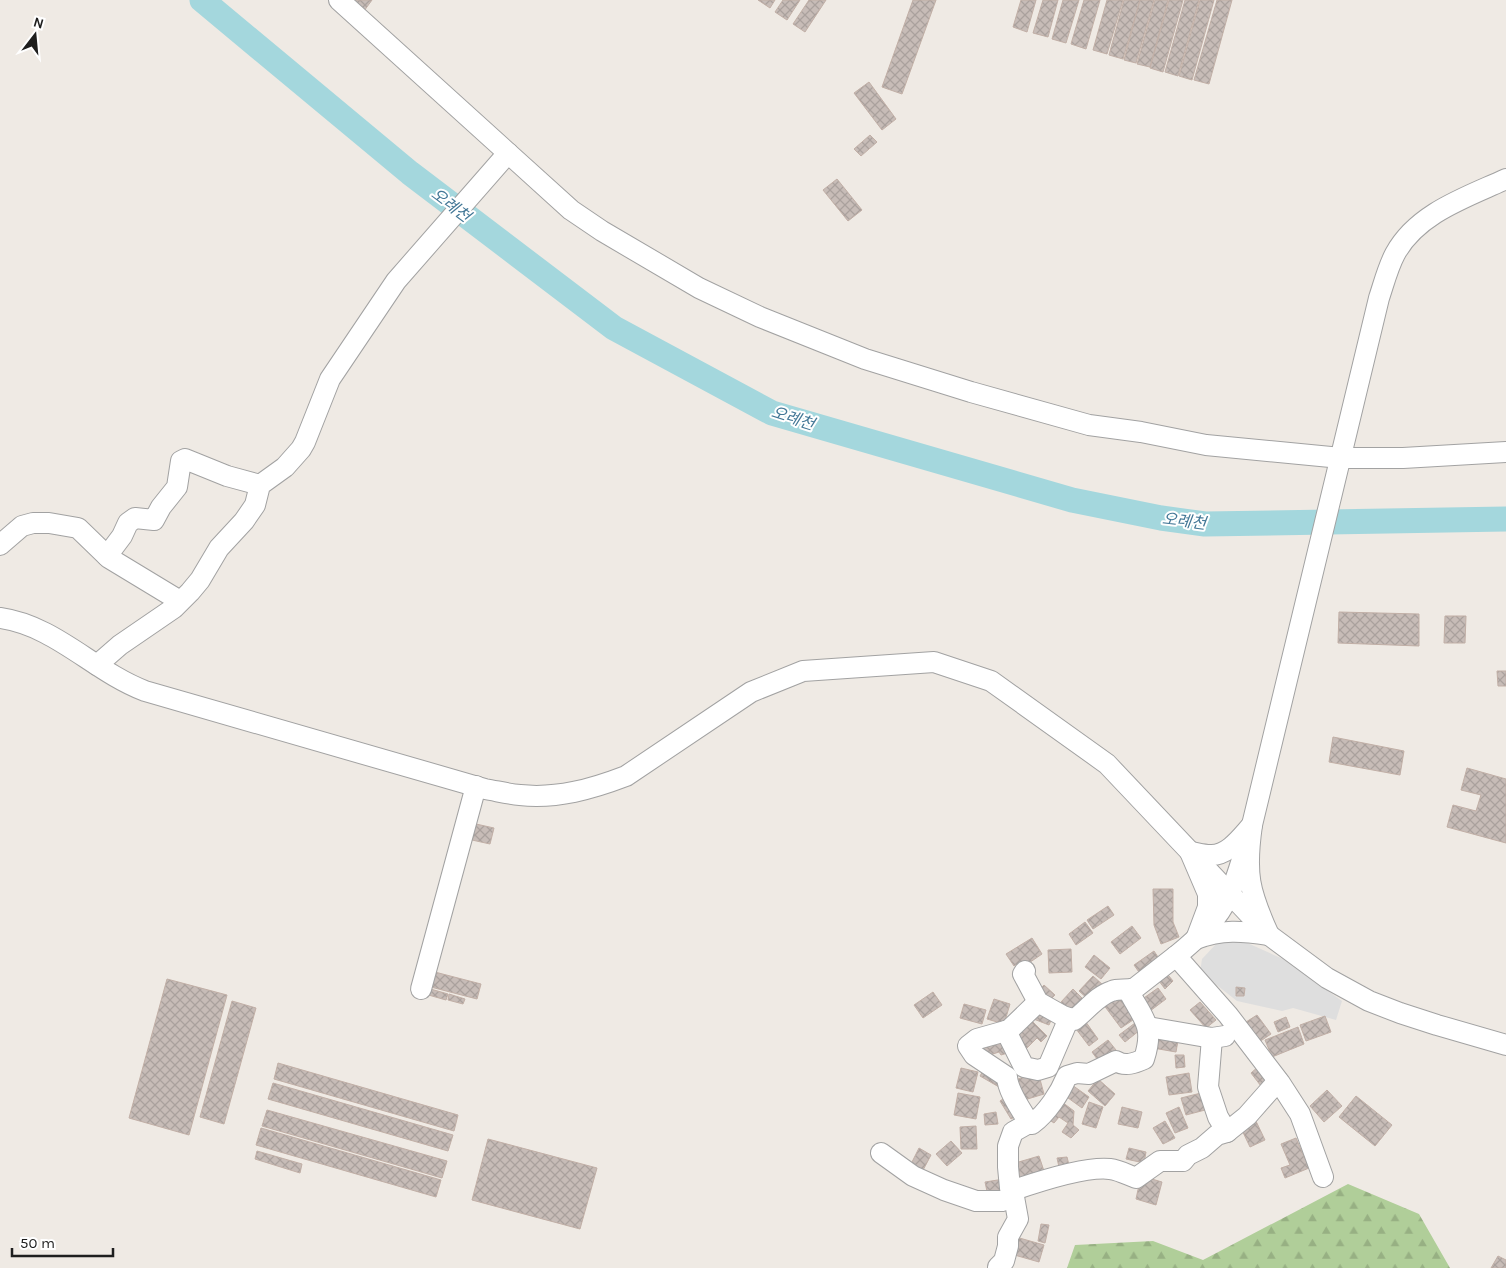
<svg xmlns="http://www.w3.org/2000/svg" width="1506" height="1268" font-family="Karla,'Noto Sans KR',sans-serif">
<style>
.forest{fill:url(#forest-firs)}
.parking{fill:#dedede}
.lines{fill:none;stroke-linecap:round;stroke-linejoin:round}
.river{stroke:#a4d7dd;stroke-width:25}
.building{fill:url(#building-cross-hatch);stroke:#c1afa6}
.minor-casing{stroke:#a2a2a2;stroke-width:22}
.minor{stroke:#fff;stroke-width:20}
.labels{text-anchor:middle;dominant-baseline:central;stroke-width:4;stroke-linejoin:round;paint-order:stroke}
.water-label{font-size:16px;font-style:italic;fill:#427796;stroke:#fff}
</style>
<defs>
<pattern id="forest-firs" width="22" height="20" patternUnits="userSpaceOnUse" patternTransform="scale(1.25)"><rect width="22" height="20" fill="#b0ce99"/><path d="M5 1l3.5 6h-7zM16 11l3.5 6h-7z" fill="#97b083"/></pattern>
<pattern id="building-cross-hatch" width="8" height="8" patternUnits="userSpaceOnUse" patternTransform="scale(1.25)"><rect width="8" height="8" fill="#c7bcb7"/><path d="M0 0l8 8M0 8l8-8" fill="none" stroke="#aaa19d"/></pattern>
</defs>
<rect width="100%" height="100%" fill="#efeae4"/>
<polygon class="forest" points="1348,1184 1419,1214 1450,1268 1067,1268 1075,1245 1153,1241 1203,1260"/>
<polygon class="parking" points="1243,941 1283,959 1342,1001 1336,1020 1293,1008 1282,1011 1237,1001 1200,972 1202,959 1217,943"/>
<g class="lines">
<polyline class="river" points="202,0 410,173 614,328 772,413 1072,500 1161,518 1205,524 1506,519"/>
</g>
<g class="building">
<polygon points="353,0 372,0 364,11"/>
<polygon points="758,0 775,0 770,8"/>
<polygon points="783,0 800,0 787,20 775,12"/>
<polygon points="809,0 826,0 805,32 793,24"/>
<polygon points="913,0 936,0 902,94 882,87"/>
<polygon points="1021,0 1036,0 1027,32 1013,27"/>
<polygon points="1043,0 1058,0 1048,37 1033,33"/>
<polygon points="1063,0 1079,0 1066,43 1052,39"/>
<polygon points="1084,0 1100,0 1086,49 1071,44"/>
<polygon points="1107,0 1123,0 1107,54 1093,50"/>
<polygon points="1124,0 1140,0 1123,59 1109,55"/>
<polygon points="1140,0 1154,0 1136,63 1124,60"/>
<polygon points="1155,0 1168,0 1150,67 1137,64"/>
<polygon points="1169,0 1183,0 1163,72 1150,68"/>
<polygon points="1185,0 1199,0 1178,76 1165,72"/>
<polygon points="1200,0 1214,0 1192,80 1179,76"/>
<polygon points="1217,0 1232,0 1209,84 1194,80"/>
<polygon points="869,82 896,119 882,130 854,93"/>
<polygon points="870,135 877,142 861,156 854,149"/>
<polygon points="837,179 862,210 848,221 823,190"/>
<polygon points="1339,612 1419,614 1419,646 1338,643"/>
<polygon points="1445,616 1466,616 1465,643 1444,643"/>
<polygon points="1497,671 1506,671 1506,686 1498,686"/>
<polygon points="1333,737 1404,751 1400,775 1329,762"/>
<polygon points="1467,768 1506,779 1506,843 1447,827 1453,805 1476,811 1481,795 1461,790"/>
<polygon points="476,824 494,828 490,844 472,840"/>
<polygon points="1153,889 1173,889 1173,922 1179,937 1161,944 1154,925"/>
<polygon points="1108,906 1114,915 1093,929 1087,920"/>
<polygon points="1085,922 1093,933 1076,945 1069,934"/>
<polygon points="1132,926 1141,938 1120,954 1111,942"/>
<polygon points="1032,938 1042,954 1023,967 1020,962 1014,966 1006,954"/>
<polygon points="1071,949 1072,972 1049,973 1048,950"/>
<polygon points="1154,951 1160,960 1141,975 1134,965"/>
<polygon points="1094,955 1110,968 1101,979 1085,967"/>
<polygon points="1164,970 1173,981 1165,989 1156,977"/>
<polygon points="431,971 481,984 477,999 427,986"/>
<polygon points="1093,976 1103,985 1089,1000 1079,991"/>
<polygon points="167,979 227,995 189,1135 129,1118"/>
<polygon points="1044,985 1055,995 1047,1003 1036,994"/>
<polygon points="1236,987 1245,988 1244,996 1236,996"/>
<polygon points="427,988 448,994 446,1000 425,994"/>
<polygon points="1158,988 1166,999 1150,1011 1141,1000"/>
<polygon points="1073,989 1087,1003 1074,1015 1061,1002"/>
<polygon points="933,992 942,1005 923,1018 914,1005"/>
<polygon points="1117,993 1136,1018 1121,1028 1103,1004"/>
<polygon points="449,994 465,999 463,1004 448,1000"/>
<polygon points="994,999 1010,1004 1004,1024 987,1019"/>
<polygon points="232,1001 256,1008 224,1124 200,1117"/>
<polygon points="1200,1002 1216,1020 1206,1028 1190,1010"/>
<polygon points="964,1004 986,1010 982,1024 960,1018"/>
<polygon points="1035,1009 1053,1016 1049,1025 1031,1018"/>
<polygon points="1257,1015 1271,1034 1259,1042 1246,1022"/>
<polygon points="1325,1016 1331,1032 1306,1041 1300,1025"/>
<polygon points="1286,1017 1290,1027 1278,1032 1274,1022"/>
<polygon points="1083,1018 1098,1039 1089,1046 1073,1025"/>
<polygon points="1031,1020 1047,1036 1041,1042 1037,1038 1026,1049 1014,1037"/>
<polygon points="1135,1023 1140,1030 1125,1042 1119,1035"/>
<polygon points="1298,1027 1304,1044 1272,1057 1265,1040"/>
<polygon points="1156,1031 1179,1035 1176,1052 1153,1048"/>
<polygon points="1005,1034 1011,1052 1001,1055 999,1052 984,1057 979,1042"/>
<polygon points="1108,1040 1116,1050 1100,1063 1092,1052"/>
<polygon points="1175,1055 1184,1055 1185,1067 1176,1068"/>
<polygon points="278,1063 458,1115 454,1131 274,1079"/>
<polygon points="1259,1066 1272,1083 1264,1090 1251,1073"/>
<polygon points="961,1068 978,1072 973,1092 956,1088"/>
<polygon points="984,1069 1003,1080 999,1087 980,1076"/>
<polygon points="1038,1072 1044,1094 1021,1101 1015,1080"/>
<polygon points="1189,1073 1192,1092 1169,1095 1166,1077"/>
<polygon points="1098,1079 1115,1094 1105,1106 1088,1091"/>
<polygon points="273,1083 453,1135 448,1151 268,1099"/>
<polygon points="1072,1085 1089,1097 1082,1108 1064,1095"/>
<polygon points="1327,1090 1342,1106 1324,1122 1310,1106"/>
<polygon points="1205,1092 1209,1109 1186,1115 1181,1098"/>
<polygon points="958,1093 980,1097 976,1119 954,1115"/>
<polygon points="1009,1095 1020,1114 1011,1119 1000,1101"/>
<polygon points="1356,1096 1392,1125 1375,1146 1339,1117"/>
<polygon points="1062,1102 1074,1111 1073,1125 1079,1130 1071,1138 1062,1132 1068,1123 1059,1117 1054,1123 1045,1117"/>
<polygon points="1089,1102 1103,1107 1096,1128 1082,1124"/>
<polygon points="1122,1107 1142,1112 1138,1128 1118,1124"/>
<polygon points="1179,1107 1188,1128 1175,1133 1166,1113"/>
<polygon points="267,1110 447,1161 442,1178 262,1126"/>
<polygon points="996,1112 998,1124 985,1125 984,1114"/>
<polygon points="1254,1117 1265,1140 1250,1147 1239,1124"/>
<polygon points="1165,1121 1175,1138 1163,1144 1153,1128"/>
<polygon points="976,1126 977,1149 961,1149 960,1127"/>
<polygon points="261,1128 441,1180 436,1197 256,1145"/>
<polygon points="1296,1138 1309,1168 1285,1178 1281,1168 1290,1165 1281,1144"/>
<polygon points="488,1139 597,1168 580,1229 472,1200"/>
<polygon points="951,1141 962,1153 947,1166 936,1154"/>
<polygon points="919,1148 931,1155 921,1174 909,1168"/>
<polygon points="1129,1148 1146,1152 1144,1163 1126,1159"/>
<polygon points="257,1151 302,1164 300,1173 255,1159"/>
<polygon points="1039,1156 1044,1171 1017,1179 1012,1164"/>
<polygon points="1067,1157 1069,1165 1059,1167 1057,1158"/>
<polygon points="1145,1177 1162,1182 1156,1205 1136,1199 1139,1185"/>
<polygon points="1004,1179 1006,1193 988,1196 985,1182"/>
<polygon points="1041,1224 1049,1225 1045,1243 1038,1241"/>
<polygon points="1016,1237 1044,1245 1039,1262 1011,1254"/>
<polygon points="1498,1256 1506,1260 1506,1268 1491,1268"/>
</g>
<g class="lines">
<g class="minor-casing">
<g id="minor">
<polyline points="339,0 571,210 602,231 699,288 760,317 865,359 971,392 1089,425 1141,432 1206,445 1341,458 1403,458 1506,452"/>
<polyline points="0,545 22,526 33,523 49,523 78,528 109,558 180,601"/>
<polyline points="107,556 122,536 128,523 135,518 154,520 161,507 177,487 181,461 185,459 227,476 260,485"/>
<path d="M0,618C56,626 93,671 145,691L485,789C497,791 508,794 520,795C557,799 592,789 626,776L751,692L803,671L934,662L991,681L1107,764L1269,935L1327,978L1369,1001L1400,1013L1437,1025L1506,1045"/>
<polyline points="97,665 120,645 174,608 190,592 200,580 219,548 244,521 255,505 260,485 285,467 301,449 305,442 330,379 396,281 508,153"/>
<path d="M1252,825C1245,874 1249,891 1269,935C1242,931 1222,929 1196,939L1208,907V894L1190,852C1197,853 1204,855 1210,855C1228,856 1241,837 1252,825Z"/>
<path d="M1025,971L1023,974L1038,1002L1063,1016L1074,1020C1086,1011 1098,995 1112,991C1119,988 1126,991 1135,988L1176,956"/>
<polyline points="421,989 476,786"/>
<path d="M1038,1002L1009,1030L977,1039L968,1046L974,1055L1007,1077C1008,1092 1021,1109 1029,1123L1032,1124C1047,1113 1060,1093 1067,1076L1077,1073L1089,1074L1116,1061C1125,1067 1135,1063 1144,1059C1155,1025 1143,1019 1128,990"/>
<polyline points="1148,1027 1212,1038 1225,1036"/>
<polyline points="1006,1031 1024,1067 1038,1070 1048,1067 1069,1018"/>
<polyline points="1212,1038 1208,1087 1218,1117 1227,1132"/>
<polyline points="881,1153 913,1176 944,1190 976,1201 1002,1201 1014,1197"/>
<path d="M1323,1177L1300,1114L1280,1083L1228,1015L1176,956C1197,939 1218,920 1229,895C1239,875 1245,847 1252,825L1379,298C1384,283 1388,267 1395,254C1417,213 1467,197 1506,179"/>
<path d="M1011,1191C1037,1182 1085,1166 1110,1169C1119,1170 1128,1175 1136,1178L1160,1161H1183L1188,1155L1202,1148L1217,1135L1227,1132L1247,1116L1278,1081"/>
<polyline points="998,1267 1004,1261 1008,1246 1008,1237 1018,1219 1014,1197 1010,1188 1008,1167 1008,1146 1013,1132 1029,1123"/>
</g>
</g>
<use href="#minor" class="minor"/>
</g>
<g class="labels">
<g class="water-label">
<text transform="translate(451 205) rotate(37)">오례천</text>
<text transform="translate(793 418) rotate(18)">오례천</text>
<text transform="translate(1184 521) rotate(7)">오례천</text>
</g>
</g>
<g transform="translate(35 35) rotate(16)" stroke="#ffffff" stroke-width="4" paint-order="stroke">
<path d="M0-4L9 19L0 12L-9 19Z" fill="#1e1e1e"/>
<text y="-8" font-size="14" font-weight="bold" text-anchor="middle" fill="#1e1e1e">N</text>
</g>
<path d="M12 1248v8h101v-8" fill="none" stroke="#1e1e1e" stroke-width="2.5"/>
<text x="20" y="1248" font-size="15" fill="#1e1e1e" stroke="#ffffff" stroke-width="4" paint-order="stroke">50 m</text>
</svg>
